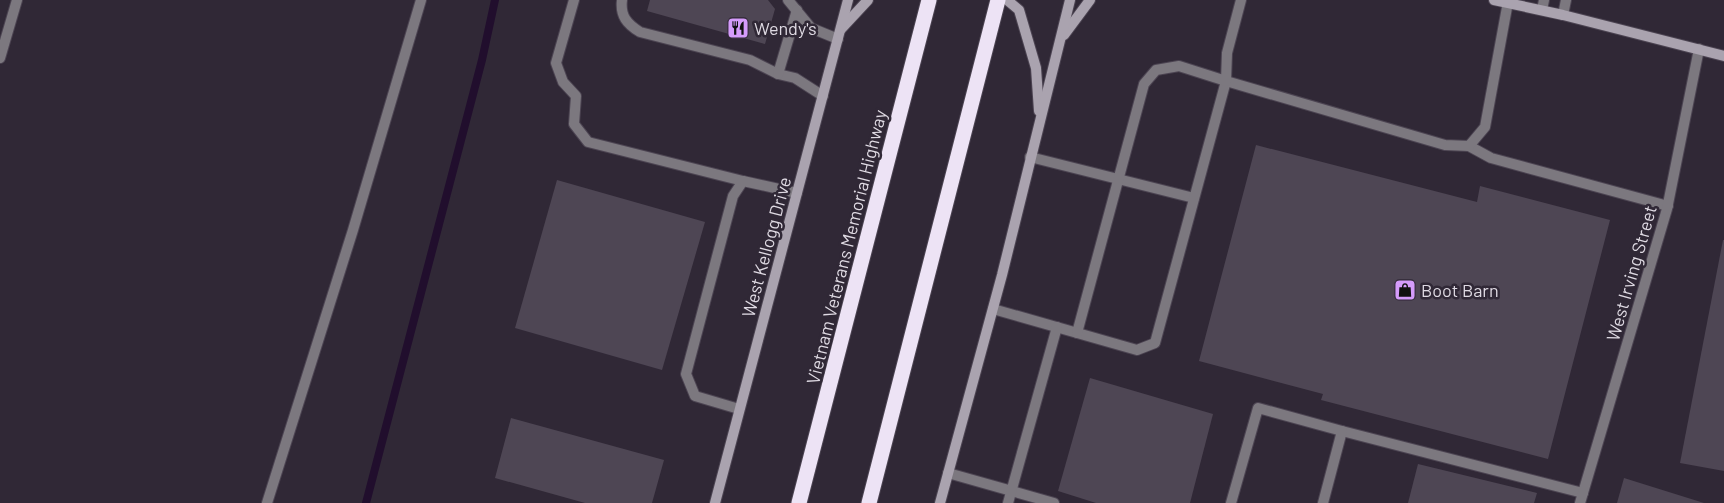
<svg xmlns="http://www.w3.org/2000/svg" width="1724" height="503" font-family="Barlow,sans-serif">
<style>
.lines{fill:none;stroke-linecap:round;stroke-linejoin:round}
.stream{stroke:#210e2d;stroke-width:8}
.building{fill:#4e4654}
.lane-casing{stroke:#4c4452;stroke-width:12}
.street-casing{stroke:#4c4452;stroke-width:12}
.secondary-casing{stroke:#4c4452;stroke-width:12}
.highway-casing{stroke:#4c4452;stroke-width:17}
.lane{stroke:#7c787f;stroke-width:10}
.street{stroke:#7c787f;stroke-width:10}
.secondary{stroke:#aaa3af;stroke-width:10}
.highway{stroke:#ede3f5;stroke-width:15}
.labels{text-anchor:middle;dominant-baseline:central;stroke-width:5;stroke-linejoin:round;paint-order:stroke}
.poi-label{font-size:18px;fill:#dfdae3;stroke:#302836;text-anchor:start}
.street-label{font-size:18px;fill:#dfdae3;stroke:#302836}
</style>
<rect width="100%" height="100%" fill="#302836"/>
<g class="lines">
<polyline class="stream" points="366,503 482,60 495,0"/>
</g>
<g class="building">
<polygon points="650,0 768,0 775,9 765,44 647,11"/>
<polygon points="1256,145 1477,202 1480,186 1610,220 1548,459 1321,400 1323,394 1199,361"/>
<polygon points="557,180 705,222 662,370 515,328"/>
<polygon points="1723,240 1724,240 1724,471 1680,463"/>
<polygon points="1090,378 1213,414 1190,503 1096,503 1058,491"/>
<polygon points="511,418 664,460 652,503 585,503 495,478"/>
<polygon points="1418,464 1537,493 1534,503 1408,503"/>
<polygon points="1624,478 1704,503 1617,503"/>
</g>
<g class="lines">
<g class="lane-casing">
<g id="lane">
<polyline points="574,0 556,63 563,82 576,96 574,124 588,142 743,181"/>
<path d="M622,0C620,16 627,24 640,32L750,60L778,74L795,78L823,96"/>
<polyline points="788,0 811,28 838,39"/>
<polyline points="1542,10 1544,0"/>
<polyline points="1563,15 1566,0"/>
<polyline points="0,58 17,0"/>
<polyline points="778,74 797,10"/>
<polyline points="1469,146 1491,158 1668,206"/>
<polyline points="1030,157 1194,198"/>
<polyline points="993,309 1137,350 1155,343 1226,81 1445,145 1469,146 1485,127 1508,2"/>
<polyline points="1077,333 1144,84 1156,70 1179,66 1226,81 1227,53 1241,0"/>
<polyline points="739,409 695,396 686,374 733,196 743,181 797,193"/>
<polyline points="1342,431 1583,493"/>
<polyline points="948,473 1054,503"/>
<polyline points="267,503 353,230 421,0"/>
<polyline points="1008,503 1057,327"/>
<polyline points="1231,503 1258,408 1342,431 1323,503"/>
</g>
</g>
<g class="street-casing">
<polyline id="street" points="1580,503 1667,209 1699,49"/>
</g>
<g class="secondary-casing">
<g id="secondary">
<polyline points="1007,0 1019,10 1036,68 1039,111"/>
<polyline points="1494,0 1563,15 1724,56"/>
<polyline points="841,29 868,0"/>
<polyline points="1064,35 1090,0"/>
<polyline points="715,503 848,0"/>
<polyline points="940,503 1002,275 1070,0"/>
</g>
</g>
<g class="highway-casing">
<g id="highway">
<polyline points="799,503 929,0"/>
<polyline points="869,503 998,0"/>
</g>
</g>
<use href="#lane" class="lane"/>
<use href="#street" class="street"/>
<use href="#secondary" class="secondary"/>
<use href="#highway" class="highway"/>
</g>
<defs>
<g id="restaurant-square" transform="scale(1.125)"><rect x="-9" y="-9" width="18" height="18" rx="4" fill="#d59cfb" stroke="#302836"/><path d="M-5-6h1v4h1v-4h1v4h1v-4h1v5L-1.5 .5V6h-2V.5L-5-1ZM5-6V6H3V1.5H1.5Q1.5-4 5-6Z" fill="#111"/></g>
<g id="shop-square" transform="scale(1.125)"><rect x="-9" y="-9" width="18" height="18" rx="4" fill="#d59cfb" stroke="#302836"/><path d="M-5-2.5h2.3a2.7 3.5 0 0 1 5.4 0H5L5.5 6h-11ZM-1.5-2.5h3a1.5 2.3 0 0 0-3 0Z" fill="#111"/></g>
</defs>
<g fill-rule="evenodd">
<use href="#restaurant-square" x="738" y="28"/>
<use href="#shop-square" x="1405" y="290"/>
</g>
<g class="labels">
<g class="poi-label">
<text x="754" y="28">Wendy's</text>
<text x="1421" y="290">Boot Barn</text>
</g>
<g class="street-label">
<text transform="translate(766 247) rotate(-75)">West Kellogg Drive</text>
<text transform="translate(846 247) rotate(-76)">Vietnam Veterans Memorial Highway</text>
<text transform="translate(1631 273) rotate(-74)">West Irving Street</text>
</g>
</g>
</svg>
